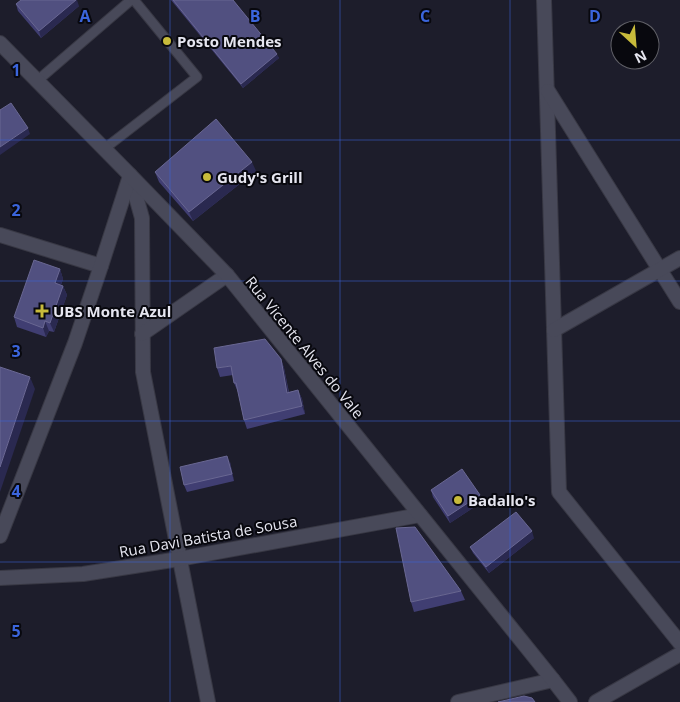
<svg xmlns="http://www.w3.org/2000/svg" width="680" height="702" font-family="'Open Sans',sans-serif">
<style>
.lines{fill:none;stroke-linecap:round;stroke-linejoin:round}
.service-casing{stroke:#383844;stroke-width:11}
.minor-casing{stroke:#383844;stroke-width:16}
.tertiary-casing{stroke:#383844;stroke-width:16}
.secondary-casing{stroke:#383844;stroke-width:16}
.service{stroke:#484959;stroke-width:9}
.minor{stroke:#484959;stroke-width:14}
.tertiary{stroke:#484959;stroke-width:14}
.secondary{stroke:#484959;stroke-width:14}
.wall{fill:#403e72}
.shaded-wall{fill:#2a2950}
.building{fill:#515080;stroke:#696792}
.grid{fill:none;stroke:#3b65dc;stroke-width:1;stroke-opacity:0.55}
.poi-dot{fill:#c8bb3b;stroke:#08080e;stroke-width:2}
.labels{text-anchor:middle;dominant-baseline:central;stroke-width:4;stroke-linejoin:round;paint-order:stroke}
.poi-label{font-size:15px;font-weight:bold;fill:#e6e6f0;stroke:#08080e;text-anchor:start}
.street-label{font-size:15px;fill:#e6e6f0;stroke:#08080e}
.grid-label{font-size:16px;text-anchor:middle;font-weight:bold;fill:#3b65dc;stroke:#08080e;stroke-width:4;stroke-linejoin:round;paint-order:stroke}
</style>
<rect width="100%" height="100%" fill="#1d1d2b"/>
<g class="lines">
<g class="service-casing">
<g id="service">
<polyline points="37,81 131,0"/>
<polyline points="104,149 197,77 134,0"/>
</g>
</g>
<g class="minor-casing">
<g id="minor">
<polyline points="544,0 559,492 680,643"/>
<polyline points="548,91 680,302"/>
<polyline points="130,175 142,218 143,372 208,702"/>
<polyline points="0,235 101,266"/>
<polyline points="554,330 680,258"/>
<polyline points="142,334 227,275"/>
<polyline points="0,536 75,343 101,266 130,176"/>
<polyline points="458,702 553,680"/>
</g>
</g>
<g class="tertiary-casing">
<g id="tertiary">
<polyline points="0,578 83,574 179,559 420,515"/>
<polyline points="596,702 680,654"/>
</g>
</g>
<g class="secondary-casing">
<polyline id="secondary" points="0,43 130,175 227,275 553,680 570,702"/>
</g>
<use href="#service" class="service"/>
<use href="#minor" class="minor"/>
<use href="#tertiary" class="tertiary"/>
<use href="#secondary" class="secondary"/>
</g>
<g class="wall">
<polygon points="171,0 233,0 279,58 243,88"/>
<polygon points="16,4 79,6 41,38 18,11"/>
<polygon points="256,171 193,221 159,182 155,172"/>
<polygon points="60,269 63,279 61,285 63,286 67,295 54,332 49,331 46,337 17,327 14,317"/>
<polygon points="281,359 284,368 289,392 298,390 302,399 305,414 247,429 244,420 238,392 234,383 233,375 220,377 217,368"/>
<polygon points="230,462 234,481 187,492 184,485"/>
<polygon points="431,490 482,502 450,523 433,497"/>
<polygon points="534,538 489,573 473,553 470,547"/>
<polygon points="461,591 465,600 414,612 411,602"/>
</g>
<g class="shaded-wall">
<polygon points="76,0 77,0 79,6 41,38 39,31"/>
<polygon points="277,54 279,58 243,88 241,84"/>
<polygon points="28,128 30,134 0,155 0,147"/>
<polygon points="252,162 256,171 193,221 189,212"/>
<polygon points="60,269 63,279 58,293 55,283"/>
<polygon points="63,286 67,295 54,332 50,323"/>
<polygon points="45,321 49,331 46,337 43,328"/>
<polygon points="281,359 284,368 290,401 287,393"/>
<polygon points="30,377 35,389 0,492 0,467"/>
<polygon points="298,390 302,399 305,414 302,406"/>
<polygon points="227,456 230,462 234,481 232,474"/>
<polygon points="480,495 482,502 450,523 448,516"/>
<polygon points="532,531 534,538 489,573 486,567"/>
</g>
<g class="building">
<polygon points="21,0 76,0 39,31 16,4"/>
<polygon points="173,0 233,0 277,54 241,84"/>
<polygon points="11,103 28,128 0,147 0,110"/>
<polygon points="216,119 252,162 189,212 155,172"/>
<polygon points="34,260 60,269 55,283 63,286 50,323 45,321 43,328 14,317"/>
<polygon points="265,339 281,359 287,393 298,390 302,406 244,420 236,383 234,383 231,366 217,368 214,348"/>
<polygon points="0,367 30,377 0,467"/>
<polygon points="227,456 232,474 184,485 180,467"/>
<polygon points="462,469 480,495 448,516 431,490"/>
<polygon points="516,512 532,531 486,567 470,547"/>
<polygon points="415,527 461,591 411,602 396,528"/>
<polygon points="524,696 532,698 535,702 498,702"/>
</g>
<path class="grid" d="M170,0V702M340,0V702M510,0V702M0,140H680M0,281H680M0,421H680M0,562H680"/>
<g class="poi-dot">
<circle cx="167" cy="41" r="5"/>
<circle cx="207" cy="177" r="5"/>
<path d="M39.5 303.5h5v5h5v5h-5v5h-5v-5h-5v-5h5z"/>
<circle cx="458" cy="500" r="5"/>
</g>
<g class="labels">
<g class="poi-label">
<text x="177" y="41">Posto Mendes</text>
<text x="217" y="177">Gudy's Grill</text>
<text x="53" y="311">UBS Monte Azul</text>
<text x="468" y="500">Badallo's</text>
</g>
<g class="street-label">
<text transform="translate(305 347) rotate(51)">Rua Vicente Alves do Vale</text>
<text transform="translate(208 536) rotate(-10)">Rua Davi Batista de Sousa</text>
</g>
</g>
<g class="grid-label">
<text x="85" y="22">A</text>
<text x="255" y="22">B</text>
<text x="425" y="22">C</text>
<text x="595" y="22">D</text>
<text x="16" y="76">1</text>
<text x="16" y="216">2</text>
<text x="16" y="357">3</text>
<text x="16" y="497">4</text>
<text x="16" y="637">5</text>
</g>
<g transform="translate(635 45) rotate(154)"><circle r="24" fill="#08080e" stroke="#616168"/>
<path d="M0-4L9 19L0 12L-9 19Z" fill="#c8bb3b"/>
<text y="-8" font-size="14" font-weight="bold" text-anchor="middle" fill="#e6e6f0">N</text>
</g>
</svg>
